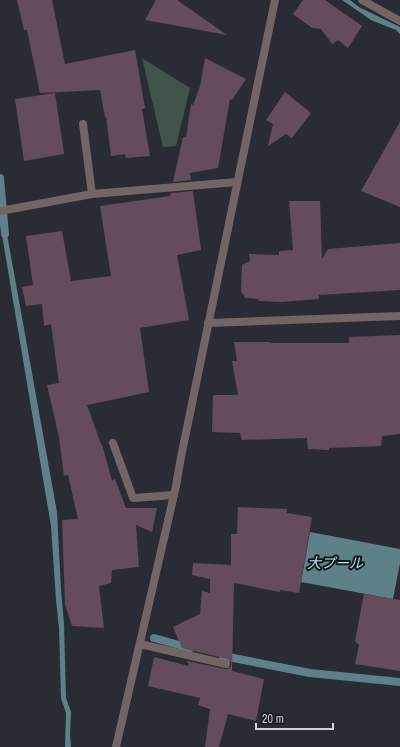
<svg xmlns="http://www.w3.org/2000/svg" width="400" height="747" font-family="'Archivo Narrow','Noto Sans JP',sans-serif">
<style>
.green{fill:#41544a}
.water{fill:#5e8088}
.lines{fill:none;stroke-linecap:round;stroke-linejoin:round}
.stream{stroke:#5e8088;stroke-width:8}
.building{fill:#644c5d}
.street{stroke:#736563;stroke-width:8}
.labels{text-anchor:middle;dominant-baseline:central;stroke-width:4;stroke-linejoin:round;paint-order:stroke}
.water-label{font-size:14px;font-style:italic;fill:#a3e7f7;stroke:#131518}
</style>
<rect width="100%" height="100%" fill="#292c34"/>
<polygon class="green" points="142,58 190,88 176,146 163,147"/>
<g class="water">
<polygon points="342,0 350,0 359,7 400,27 400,34 396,30 371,20"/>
<polygon points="0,223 5,223 57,512 61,590 64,624 66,698 71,712 70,734 71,747 65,747 66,713 61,698 59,628 56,600 51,526"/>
<polygon points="310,532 400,549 400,563 393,599 301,582"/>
</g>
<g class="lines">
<g class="stream">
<polyline points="0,178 5,234"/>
<polyline points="154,638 190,648"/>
<polyline points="223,656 310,673 400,682"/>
</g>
</g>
<g class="building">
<polygon points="17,0 52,0 65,64 135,50 145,108 142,109 150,156 126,158 125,154 111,156 106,117 105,117 100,90 40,93 27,30 24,30"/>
<polygon points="156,0 177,0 227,35 145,20"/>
<polygon points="303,0 325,0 362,26 348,48 338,40 332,44 321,29 312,28 293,14"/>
<polygon points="205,58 246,79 232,100 230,99 218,168 190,173 191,180 173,182 183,137 186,137 191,104 193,105 200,86"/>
<polygon points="285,92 311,113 292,138 286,134 268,146 273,124 266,120"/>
<polygon points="55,93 64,154 24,161 15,99"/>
<polygon points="400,122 400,207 361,191"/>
<polygon points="193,191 201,250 177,255 189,320 140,328 149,392 87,405 101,444 102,444 112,481 115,479 126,508 157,508 152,532 136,525 139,567 112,570 111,583 99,586 104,628 72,626 65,604 62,520 78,519 68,475 64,476 59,437 47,385 59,383 51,324 44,326 42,304 26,306 22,287 33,285 26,236 62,231 71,281 111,276 100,206 170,196 171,193"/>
<polygon points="289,201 320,201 322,259 328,249 400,243 400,290 319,295 319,299 281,302 259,301 258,299 245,298 241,291 242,265 250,261 249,254 279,255 279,251 293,250"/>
<polygon points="400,335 400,434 382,436 381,446 329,448 329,450 308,449 307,438 242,440 240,433 212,432 213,395 238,395 232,361 237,361 234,342 270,342 270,343 349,343 349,337"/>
<polygon points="238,507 287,509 287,513 312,517 299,593 280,590 280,592 234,583 232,671 264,679 256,721 228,714 219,747 205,747 210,709 198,705 200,698 148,686 154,657 189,666 187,661 225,669 228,669 231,666 231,662 227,659 182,648 173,627 200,614 202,591 210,593 210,579 192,575 193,563 231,565 231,534 237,534"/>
<polygon points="364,594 400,600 400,671 355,664 359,645 355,641"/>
</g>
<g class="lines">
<g class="street">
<polyline points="362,0 400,21"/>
<polyline points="83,124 92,194"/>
<polyline points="0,211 92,194 237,182"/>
<polyline points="208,323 400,316"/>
<polyline points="113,443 133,498 174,495"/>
<polyline points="140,644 226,664"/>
<polyline points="116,747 176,486 181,457 275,0"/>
</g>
</g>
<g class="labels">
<g class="water-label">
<text x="335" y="563">大プール</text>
</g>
</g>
<path d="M256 723v6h77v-6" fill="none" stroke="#d0d3d8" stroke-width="2"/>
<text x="262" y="723" font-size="12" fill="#d0d3d8" stroke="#131518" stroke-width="3" paint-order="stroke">20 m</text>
</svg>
